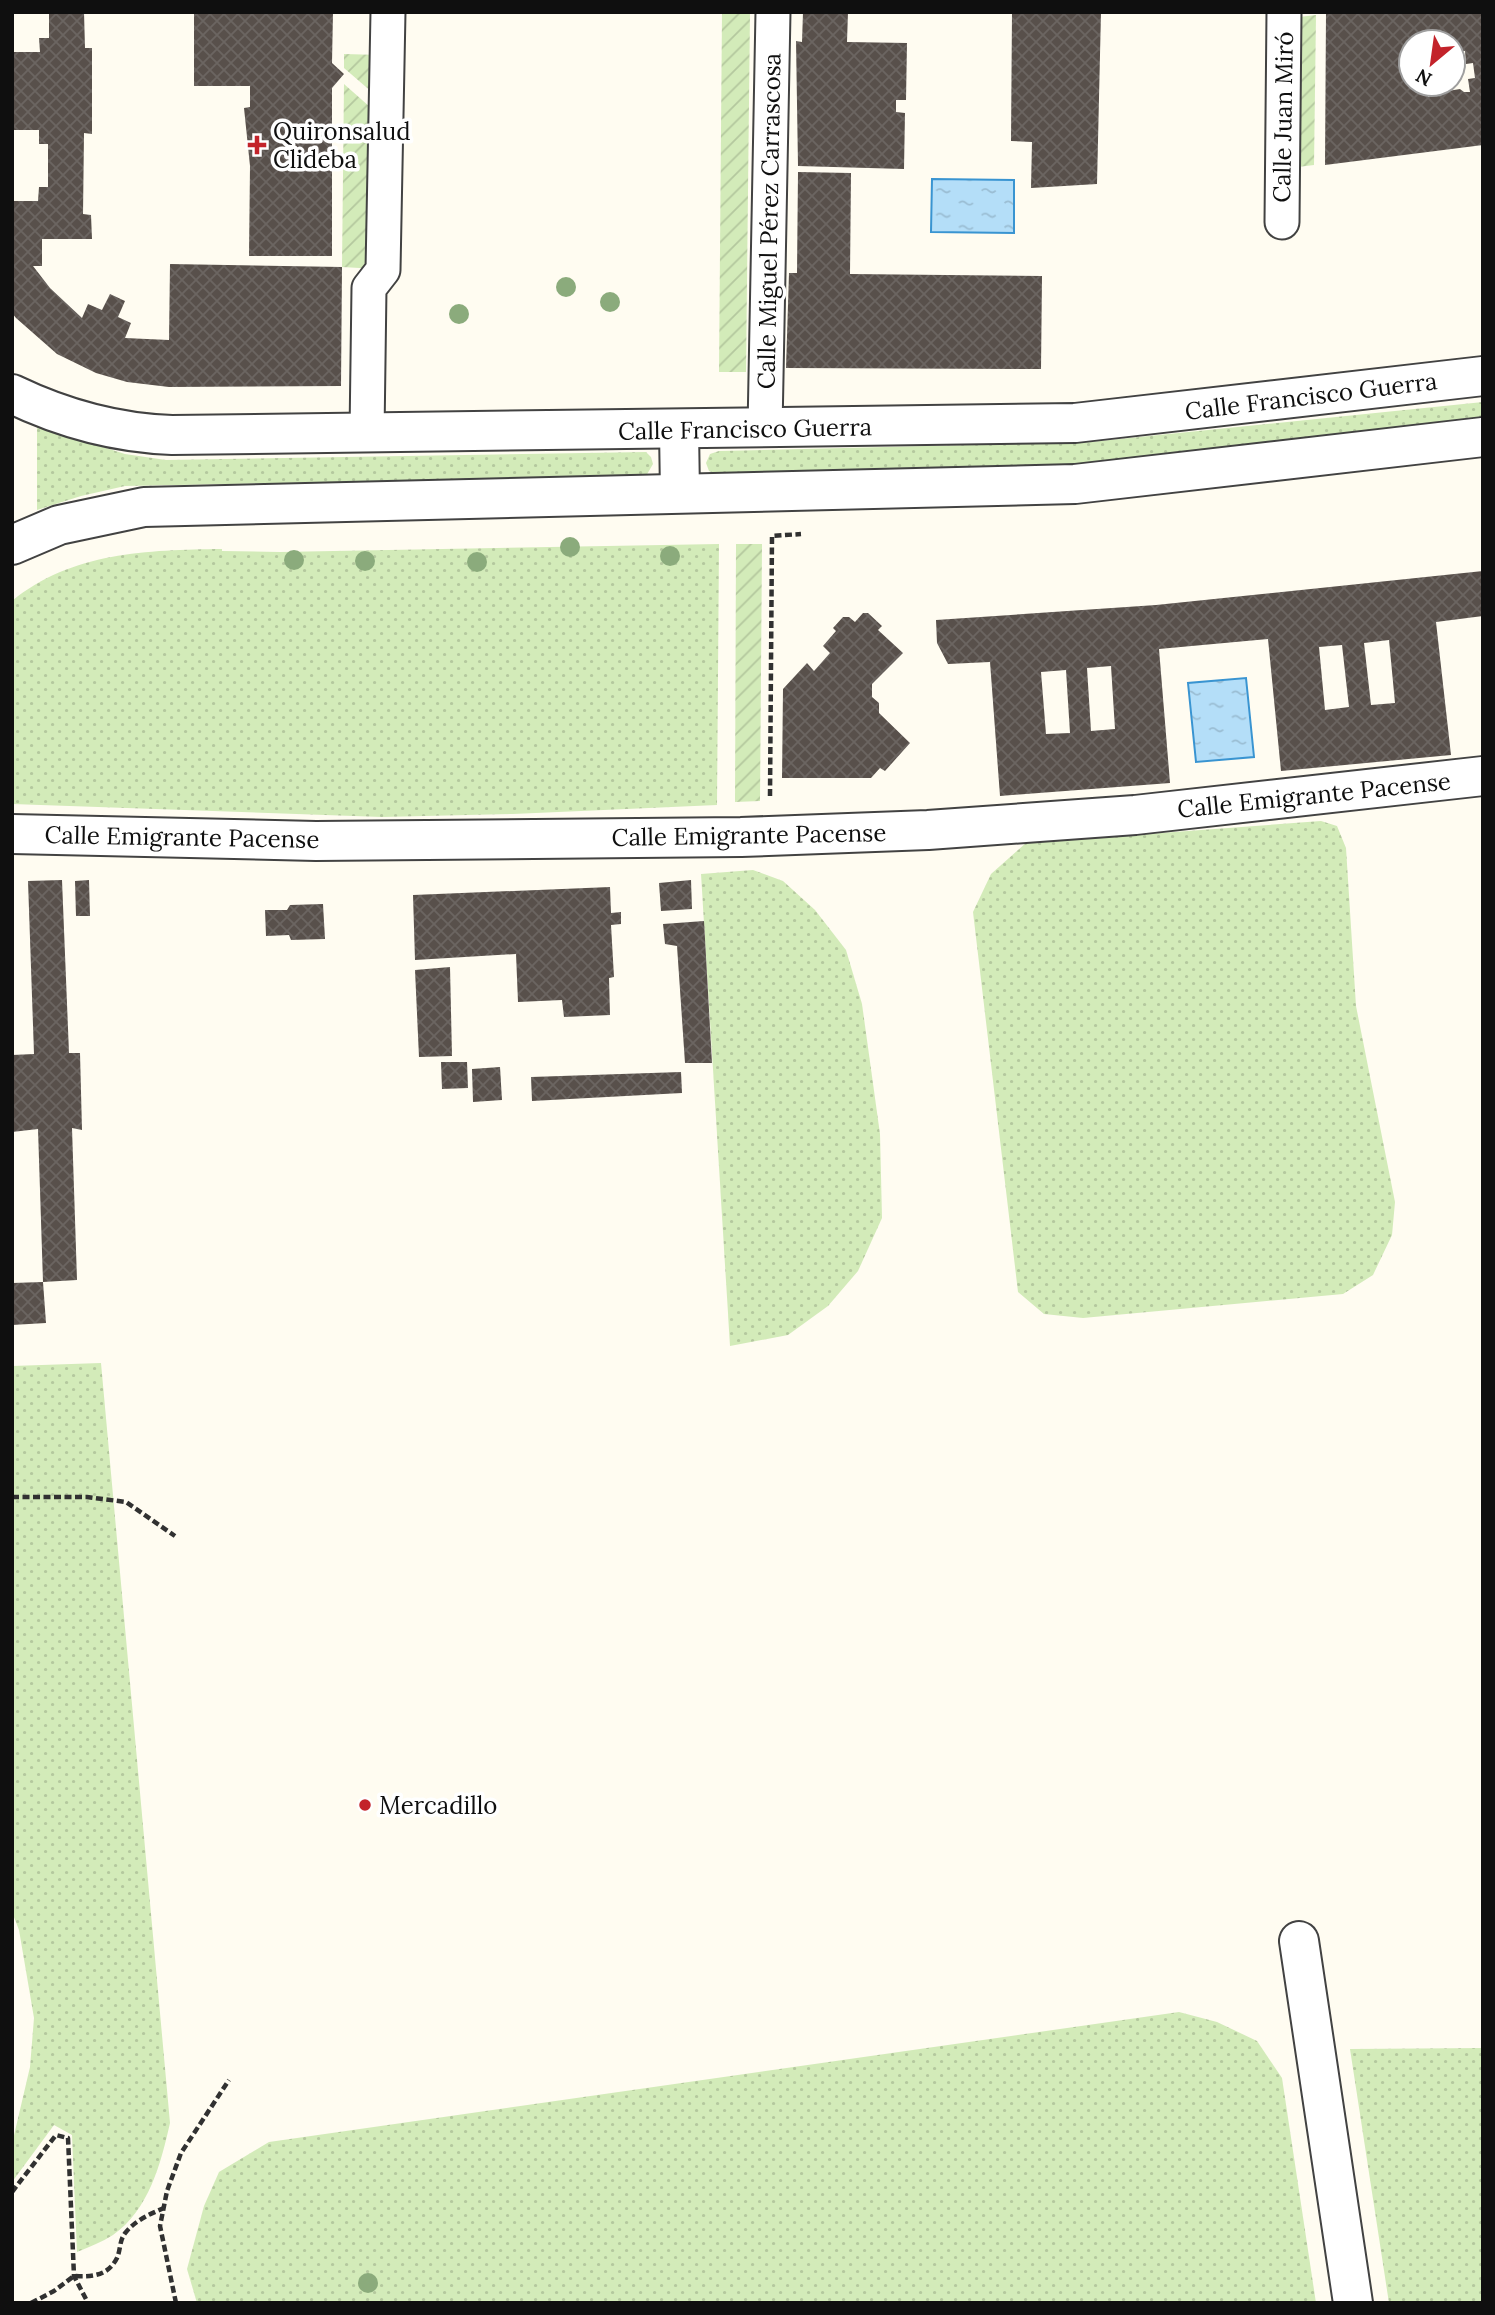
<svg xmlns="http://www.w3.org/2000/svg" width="1495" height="2315" font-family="Lora,serif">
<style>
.grass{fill:url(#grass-dots)}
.garden{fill:url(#garden-furrows)}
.water{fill:url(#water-ripples);stroke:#3994d1;stroke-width:2}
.building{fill:url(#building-cross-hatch);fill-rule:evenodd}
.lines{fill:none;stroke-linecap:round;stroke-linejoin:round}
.pedestrian-casing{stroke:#424242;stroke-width:37}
.minor-casing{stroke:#424242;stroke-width:42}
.path{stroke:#313131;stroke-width:4.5;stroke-dasharray:7 3.5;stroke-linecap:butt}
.pedestrian{stroke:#fff;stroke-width:33}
.minor{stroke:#fff;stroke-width:38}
.tree{fill:#8bab7c}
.poi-dot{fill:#c3232a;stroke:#fff;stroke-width:2.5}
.labels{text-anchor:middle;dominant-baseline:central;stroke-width:7;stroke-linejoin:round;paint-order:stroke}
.street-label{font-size:24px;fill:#0f0f0f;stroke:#fff}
.poi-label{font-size:24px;fill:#0f0f0f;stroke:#fff;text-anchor:start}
</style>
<defs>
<pattern id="grass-dots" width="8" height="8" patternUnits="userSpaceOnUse" patternTransform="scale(1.75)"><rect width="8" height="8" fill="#d3ebb9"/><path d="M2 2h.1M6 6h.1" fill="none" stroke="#b4c89e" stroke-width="1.8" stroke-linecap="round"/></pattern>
<pattern id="garden-furrows" width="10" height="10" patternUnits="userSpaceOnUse" patternTransform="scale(1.75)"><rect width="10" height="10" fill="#d3ebb9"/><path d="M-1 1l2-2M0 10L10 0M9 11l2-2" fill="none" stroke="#b4c89e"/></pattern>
<pattern id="water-ripples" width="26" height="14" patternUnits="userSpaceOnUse" patternTransform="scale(1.75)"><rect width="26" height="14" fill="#b4def8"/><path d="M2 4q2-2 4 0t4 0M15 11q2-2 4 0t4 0" fill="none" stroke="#9abdd3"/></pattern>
<pattern id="building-cross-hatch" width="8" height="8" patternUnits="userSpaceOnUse" patternTransform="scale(1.75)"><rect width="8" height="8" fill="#58504b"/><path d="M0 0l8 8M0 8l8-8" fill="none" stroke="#6b6561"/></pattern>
</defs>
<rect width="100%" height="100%" fill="#fffcf1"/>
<g class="grass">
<polygon points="1483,402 1483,424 1091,464 720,475 709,471 706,463 710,454 719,451 1090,442"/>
<polygon points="37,426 125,454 166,460 646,452 651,457 653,464 646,476 125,486 81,496 37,510"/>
<path d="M719,544L717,805L513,814L382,817L12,804V601C72,552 147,550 222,549V551L280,552Z"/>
<polygon points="1321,821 1337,826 1346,848 1356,1006 1395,1202 1392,1235 1373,1275 1343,1294 1083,1318 1044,1314 1018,1292 973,912 991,874 1026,843"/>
<polygon points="753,870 783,881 815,910 846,950 862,1004 880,1134 882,1218 858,1271 828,1306 788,1335 730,1346 701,874"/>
<path d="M101,1363L170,2123C161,2163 149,2210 113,2235C102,2242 89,2247 77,2252L72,2135L54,2125L12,2182V2144L30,2067L34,2018L19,1930L12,1912V1366Z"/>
<polygon points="1179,2012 1217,2022 1257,2041 1282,2078 1316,2303 197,2303 187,2269 204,2206 219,2172 269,2142"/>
<polygon points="1483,2048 1483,2303 1389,2303 1350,2049"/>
</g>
<g class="garden">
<polygon points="722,12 750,12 746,372 719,372"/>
<polygon points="1316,15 1314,165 1298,167 1299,17"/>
<polygon points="344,54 380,55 381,100 344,68"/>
<polygon points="344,84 379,115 377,269 342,267"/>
<polygon points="736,544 762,544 760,801 735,802"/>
</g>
<g class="water">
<polygon points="932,179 1014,180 1014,233 931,232"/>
<polygon points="1246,678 1254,757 1196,762 1188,683"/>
</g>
<g class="building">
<polygon points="49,12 84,12 85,48 92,48 92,134 84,133 83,214 91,215 92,239 42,239 42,266 33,266 50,288 82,318 88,304 102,310 110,294 125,301 118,317 131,323 125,338 169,340 170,264 342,267 341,386 169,387 127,382 96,373 57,354 16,318 12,313 12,201 38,201 39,187 48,187 48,144 39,144 39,130 12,130 12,52 40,52 39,38 49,38"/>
<polygon points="194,12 333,12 332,63 344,74 332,88 332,256 249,256 250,166 244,108 250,107 250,86 194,86"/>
<polygon points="803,12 848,12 847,42 907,43 906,100 896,100 896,112 905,113 904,169 798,166 796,41 802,42"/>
<polygon points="1012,12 1101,12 1097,184 1031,188 1032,142 1011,141"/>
<path d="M1334,12H1483V145L1325,165L1326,13ZM1411,42H1453V52L1465,51L1466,64L1473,63L1475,78L1468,79L1470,92H1464L1460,89L1436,93L1434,95L1428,97L1427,84H1411Z"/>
<polygon points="798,172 851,173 850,274 1042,276 1041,369 786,368 789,273 797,273"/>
<path d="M1483,571V616L1436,622L1451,755L1281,771L1268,639L1159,649L1170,783L1000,796L990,662L948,664L937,643L936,620L1156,605ZM1389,640L1395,703L1371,705L1364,643ZM1342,645L1349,707L1325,710L1319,647ZM1111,666L1115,729L1091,731L1087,668ZM1066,670L1070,733L1046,734L1041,672Z"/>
<polygon points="863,613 868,613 882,626 878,630 903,653 872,684 872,697 879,703 879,713 910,743 885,771 880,768 871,778 782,778 783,689 807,663 814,671 830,653 823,646 836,631 833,628 843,617 849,617 855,622"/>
<polygon points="62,880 69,1053 80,1053 82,1130 72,1128 77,1280 43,1282 38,1129 12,1132 12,1055 34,1054 28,881"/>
<polygon points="89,880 90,916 76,916 75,881"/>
<polygon points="691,880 692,909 661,911 659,883"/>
<polygon points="610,887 611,913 621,912 621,924 611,925 614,977 609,978 610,1015 564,1017 562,1000 518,1002 516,954 415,960 413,895"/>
<polygon points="323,904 325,939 291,940 289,935 266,936 265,910 287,910 290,905"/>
<polygon points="704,921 712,1063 685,1063 677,946 665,944 663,924"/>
<polygon points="450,967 452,1056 419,1057 415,970"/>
<polygon points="441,1062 467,1062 468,1088 442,1089"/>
<polygon points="500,1067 502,1100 473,1102 472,1069"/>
<polygon points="681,1072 682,1093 532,1101 531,1077"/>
<polygon points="43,1282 46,1323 12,1325 12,1283"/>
</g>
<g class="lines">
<g class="pedestrian-casing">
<g id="pedestrian">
<polyline points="1282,222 1284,12"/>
<polyline points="765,429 773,12"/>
<polyline points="367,433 369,288 383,270 388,12"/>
</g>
</g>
<g class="minor-casing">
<g id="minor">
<path d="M12,394C64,419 115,433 172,435L1075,423L1483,376"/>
<polyline points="679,430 680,493"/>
<polyline points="12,545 59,525 144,507 1075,484 1483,437"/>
<polyline points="12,834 316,841 741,837 928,830 1135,815 1483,776"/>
<polyline points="1299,1941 1353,2303"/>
</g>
</g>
<g class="path">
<polyline points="770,796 772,536 801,534"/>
<polyline points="12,1497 87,1497 126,1502 175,1536"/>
<polyline points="12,2192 56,2135 68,2138 74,2276 88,2303"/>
<path d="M31,2303L54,2291L74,2276C92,2277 108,2276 117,2258C121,2249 119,2240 126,2232C136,2220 150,2214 164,2208"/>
<polyline points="176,2303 160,2226 167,2191 181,2153 229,2080"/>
</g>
<use href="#pedestrian" class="pedestrian"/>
<use href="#minor" class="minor"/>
</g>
<g class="tree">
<circle cx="566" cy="287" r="10"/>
<circle cx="610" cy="302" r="10"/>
<circle cx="459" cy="314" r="10"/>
<circle cx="570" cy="547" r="10"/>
<circle cx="670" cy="556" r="10"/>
<circle cx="294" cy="560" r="10"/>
<circle cx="365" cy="561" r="10"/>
<circle cx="477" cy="562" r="10"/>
<circle cx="368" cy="2283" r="10"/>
</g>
<g class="poi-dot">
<path d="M253.5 134.5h7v7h7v7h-7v7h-7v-7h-7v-7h7z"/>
<circle cx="365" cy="1805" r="7"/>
</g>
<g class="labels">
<g class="street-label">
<text transform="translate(1283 117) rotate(-89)">Calle Juan Miró</text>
<text transform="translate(769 221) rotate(-89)">Calle Miguel Pérez Carrascosa</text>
<text transform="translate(1311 396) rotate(-7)">Calle Francisco Guerra</text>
<text transform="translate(745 429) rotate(-1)">Calle Francisco Guerra</text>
<text transform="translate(1314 795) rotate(-6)">Calle Emigrante Pacense</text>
<text transform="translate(749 835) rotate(-1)">Calle Emigrante Pacense</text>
<text transform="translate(182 837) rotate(1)">Calle Emigrante Pacense</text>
</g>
<g class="poi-label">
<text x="273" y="131">Quironsalud<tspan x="273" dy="28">Clideba</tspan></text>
<text x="379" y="1805">Mercadillo</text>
</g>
</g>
<rect width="1495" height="2315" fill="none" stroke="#0f0f0f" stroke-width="28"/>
<g transform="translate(1432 63) rotate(209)"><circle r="33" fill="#ffffff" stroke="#9f9f9f" stroke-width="2"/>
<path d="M0-5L12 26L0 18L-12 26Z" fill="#c3232a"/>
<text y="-10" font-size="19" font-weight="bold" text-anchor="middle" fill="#0f0f0f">N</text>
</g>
</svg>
